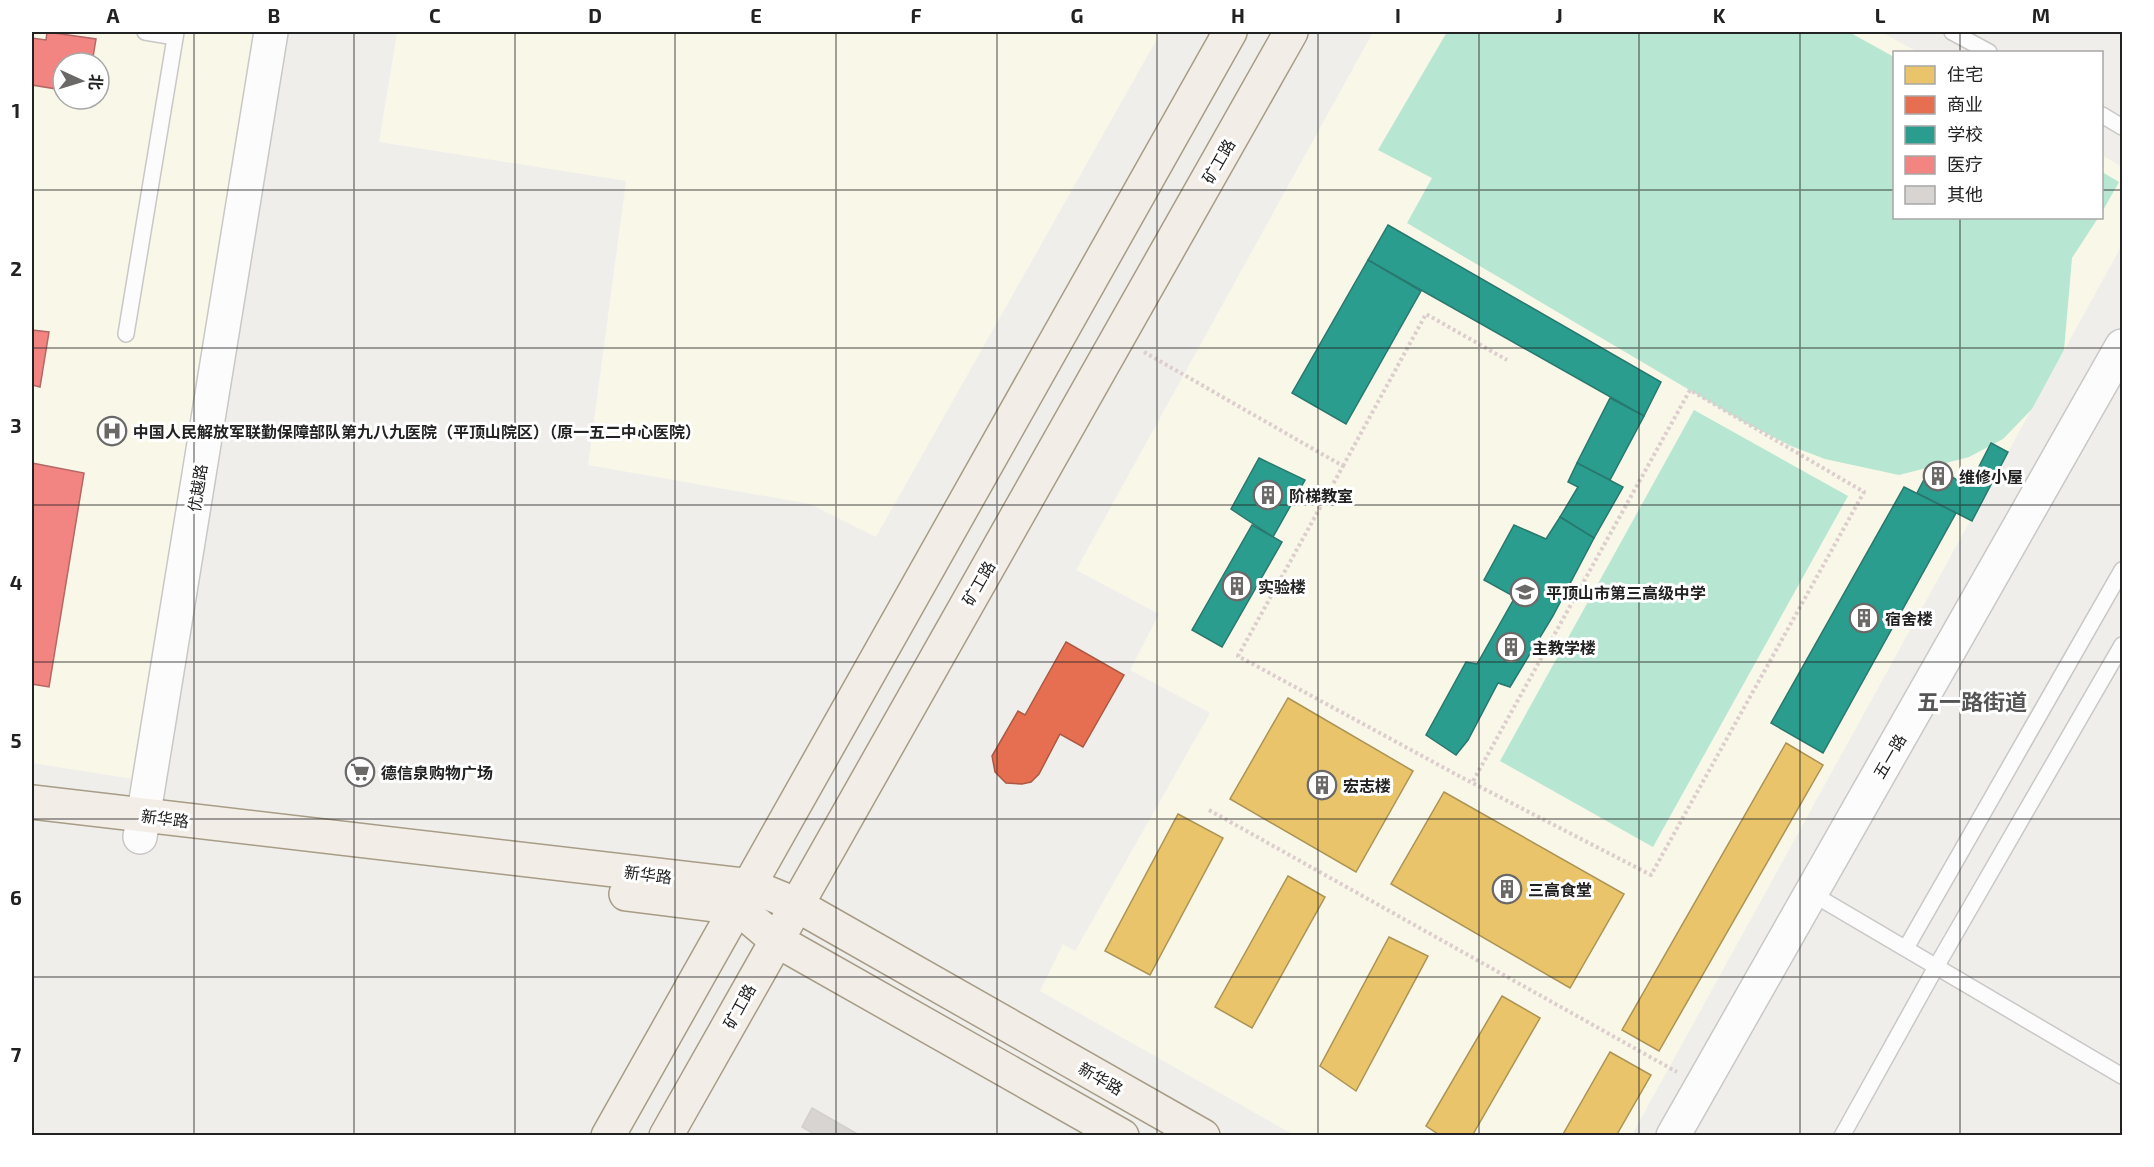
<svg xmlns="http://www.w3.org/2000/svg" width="2154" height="1167" font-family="'Exo 2','Noto Sans SC',sans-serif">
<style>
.education{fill:#f8f7e8;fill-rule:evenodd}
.pitch{fill:#b7e6d2}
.homes{fill:#e9c46a;stroke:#ad9354;stroke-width:1.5}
.shops{fill:#e76f51;stroke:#ac5843;stroke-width:1.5}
.schools{fill:#2a9d8f;stroke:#28786e;stroke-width:1.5}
.health{fill:#f28482;stroke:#b46765;stroke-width:1.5}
.building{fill:#d7d4d2;stroke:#d3d0cc;stroke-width:1.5}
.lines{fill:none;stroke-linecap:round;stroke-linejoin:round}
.service-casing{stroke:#c9c8c7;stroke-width:18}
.tertiary-casing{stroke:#c9c8c7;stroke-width:36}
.primary-casing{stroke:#a79c86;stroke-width:36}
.path{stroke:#dccecd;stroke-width:4;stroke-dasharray:3 3;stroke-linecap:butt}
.service{stroke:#fdfcfc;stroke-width:15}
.tertiary{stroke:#fdfcfc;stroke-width:33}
.primary{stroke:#f3ede7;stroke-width:33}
.grid{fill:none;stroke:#222;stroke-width:1.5;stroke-opacity:0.55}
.labels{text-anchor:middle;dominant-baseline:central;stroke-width:6;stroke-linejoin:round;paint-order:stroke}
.street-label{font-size:16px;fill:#222;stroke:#fff}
.poi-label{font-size:16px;font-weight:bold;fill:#222;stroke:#fff;text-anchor:start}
.district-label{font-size:22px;font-weight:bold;fill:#555;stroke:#fff}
.neatline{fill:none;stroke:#222;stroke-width:2}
.grid-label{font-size:20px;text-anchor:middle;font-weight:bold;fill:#222}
</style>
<rect width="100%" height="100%" fill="#f0eeeb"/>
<g class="education">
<path d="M32,32H254L139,780L32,763ZM63,63H99V99H63Z"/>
<polygon points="397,32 1161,32 876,537 810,504 588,465 626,181 379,142"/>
<polygon points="1373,32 1881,32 1918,52 1894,52 1894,218 2102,218 2102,155 2122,167 2122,245 1632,1135 1294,1135 1040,991 1063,944 1075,951 1210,713 1130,670 1159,614 1076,570"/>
</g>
<g class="pitch">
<polygon points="1447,32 1849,32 1894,57 1894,218 2098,218 2072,258 2064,350 2032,409 2003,439 1969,457 1899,475 1825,459 1791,446 1742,421 1407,223 1432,178 1378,150"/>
<polygon points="2102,172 2119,182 2102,212"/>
<polygon points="1694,410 1848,496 1653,847 1500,761"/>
</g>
<g class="homes">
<polygon points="1288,698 1413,771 1356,872 1230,799"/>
<polygon points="1786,743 1823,765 1659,1051 1622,1030"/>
<polygon points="1444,792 1624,894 1570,988 1391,884"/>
<polygon points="1178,814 1223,838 1150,975 1105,951"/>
<polygon points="1288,876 1325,897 1252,1028 1215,1007"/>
<polygon points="1389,937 1428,956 1356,1091 1320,1066"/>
<polygon points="1502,996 1540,1018 1472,1136 1441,1136 1426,1126"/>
<polygon points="1610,1052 1651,1075 1616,1136 1562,1136"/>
</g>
<polygon class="shops" points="1066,642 1124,675 1083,747 1060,734 1039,774 1031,782 1022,784 1006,783 995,772 992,756 1018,711 1025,715"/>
<g class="schools">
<polygon points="1388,225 1661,382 1644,416 1368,260"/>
<polygon points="1368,260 1421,291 1346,424 1292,393"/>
<polygon points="1610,398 1644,416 1610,480 1577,463"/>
<polygon points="1991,443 2008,452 1972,521 1917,493 1931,466 1969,486"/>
<polygon points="1259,458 1305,480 1273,537 1231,509"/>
<polygon points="1577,463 1623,487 1594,538 1560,517 1578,487 1568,482"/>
<polygon points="1904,487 1956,513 1823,753 1771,723"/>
<polygon points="1560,517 1594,538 1553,616 1510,687 1498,683 1468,740 1456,755 1426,735 1466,662 1477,664 1515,597 1484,580 1514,525 1546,539"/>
<polygon points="1252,525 1282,542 1222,647 1192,630"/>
</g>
<g class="health">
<polygon points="47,32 96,39 92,63 63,63 63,90 32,85 32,38 46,40"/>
<polygon points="32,330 49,332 40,387 32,385"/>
<polygon points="32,463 84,473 49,687 32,684"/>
</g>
<polygon class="building" points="812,1108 861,1136 817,1136 802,1127"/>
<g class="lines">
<g class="service-casing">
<g id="service">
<polyline points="145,32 175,37"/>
<polyline points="1952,32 1989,52"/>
<polyline points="2102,115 2122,127"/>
<polyline points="126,334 176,32"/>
<polyline points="1811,893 2122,1076"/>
<polyline points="1906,948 2122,570"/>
<polyline points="1842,1136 1936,967 2122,645"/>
</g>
</g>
<g class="tertiary-casing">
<g id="tertiary">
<polyline points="140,837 271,32"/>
<polyline points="1673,1136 2122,346"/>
</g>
</g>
<g class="primary-casing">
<g id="primary">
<polyline points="32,802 751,886 795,904 1203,1136"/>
<polyline points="626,894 738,908 776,940 1122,1136"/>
<polyline points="608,1136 1230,32"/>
<polyline points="666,1136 1291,32"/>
</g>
</g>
<g class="path">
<polyline points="1144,352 1343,466 1238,656 1459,776 1651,875 1864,492 1690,390 1472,783"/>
<polyline points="1343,466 1426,314 1507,360"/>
<polyline points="1209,810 1677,1072"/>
</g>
<use href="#service" class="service"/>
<use href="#tertiary" class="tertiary"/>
<use href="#primary" class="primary"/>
</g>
<path class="grid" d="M194,32V1136M354,32V1136M515,32V1136M675,32V1136M836,32V1136M997,32V1136M1157,32V1136M1318,32V1136M1479,32V1136M1639,32V1136M1800,32V1136M1960,32V52M32,190H1894M2102,190H2122M1960,218V1136M32,348H2122M32,505H2122M32,662H2122M32,819H2122M32,977H2122"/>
<defs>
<g id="hospital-ring" transform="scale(1.5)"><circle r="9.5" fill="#fff" stroke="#6a6968" stroke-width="1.5"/><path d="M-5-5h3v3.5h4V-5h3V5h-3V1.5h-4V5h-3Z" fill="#6a6968"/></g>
<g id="building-ring" transform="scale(1.5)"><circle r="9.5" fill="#fff" stroke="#6a6968" stroke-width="1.5"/><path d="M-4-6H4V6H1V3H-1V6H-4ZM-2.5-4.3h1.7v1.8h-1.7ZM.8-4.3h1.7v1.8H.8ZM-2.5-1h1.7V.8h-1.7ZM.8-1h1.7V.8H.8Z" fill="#6a6968"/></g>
<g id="school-ring" transform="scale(1.5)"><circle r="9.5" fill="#fff" stroke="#6a6968" stroke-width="1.5"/><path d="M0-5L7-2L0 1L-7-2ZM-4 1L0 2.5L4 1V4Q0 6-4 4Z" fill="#6a6968"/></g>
<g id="supermarket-ring" transform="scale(1.5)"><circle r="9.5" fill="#fff" stroke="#6a6968" stroke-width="1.5"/><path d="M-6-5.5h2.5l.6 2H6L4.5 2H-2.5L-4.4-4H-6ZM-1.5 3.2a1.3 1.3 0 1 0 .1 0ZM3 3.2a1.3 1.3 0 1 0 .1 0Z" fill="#6a6968"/></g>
</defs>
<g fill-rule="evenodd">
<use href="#hospital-ring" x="112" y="431"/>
<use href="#building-ring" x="1938" y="476"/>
<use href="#building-ring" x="1268" y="495"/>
<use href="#building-ring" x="1237" y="586"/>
<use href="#school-ring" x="1525" y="592"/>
<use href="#building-ring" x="1864" y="618"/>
<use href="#building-ring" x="1511" y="647"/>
<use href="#supermarket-ring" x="360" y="772"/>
<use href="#building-ring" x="1322" y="785"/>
<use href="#building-ring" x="1507" y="889"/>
</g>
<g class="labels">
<g class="street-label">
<text transform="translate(1218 161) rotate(-60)">矿工路</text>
<text transform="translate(197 488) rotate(-81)">优越路</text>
<text transform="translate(978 583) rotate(-60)">矿工路</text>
<text transform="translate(1889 756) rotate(-60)">五一路</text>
<text transform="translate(165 818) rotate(7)">新华路</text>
<text transform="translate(648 874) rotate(7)">新华路</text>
<text transform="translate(739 1006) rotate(-61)">矿工路</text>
<text transform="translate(1101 1078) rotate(30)">新华路</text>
</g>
<g class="poi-label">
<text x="133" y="431">中国人民解放军联勤保障部队第九八九医院（平顶山院区）（原一五二中心医院）</text>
<text x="1959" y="476">维修小屋</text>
<text x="1289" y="495">阶梯教室</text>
<text x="1258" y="586">实验楼</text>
<text x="1546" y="592">平顶山市第三高级中学</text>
<text x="1885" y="618">宿舍楼</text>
<text x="1532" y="647">主教学楼</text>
<text x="381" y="772">德信泉购物广场</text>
<text x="1343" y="785">宏志楼</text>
<text x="1528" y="889">三高食堂</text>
</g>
<g class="district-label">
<text x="1972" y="701">五一路街道</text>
</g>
</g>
<rect width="2154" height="1167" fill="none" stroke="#ffffff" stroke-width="66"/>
<rect x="1893" y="51" width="210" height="168" fill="#ffffff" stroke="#a7a7a7" stroke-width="1.5"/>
<rect x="1905" y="66" width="30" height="18" fill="#e9c46a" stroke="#a7a7a7" stroke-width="1.5"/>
<text x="1947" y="81" font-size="18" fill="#222222">住宅</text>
<rect x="1905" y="96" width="30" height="18" fill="#e76f51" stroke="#a7a7a7" stroke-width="1.5"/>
<text x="1947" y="111" font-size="18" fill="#222222">商业</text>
<rect x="1905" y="126" width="30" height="18" fill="#2a9d8f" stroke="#a7a7a7" stroke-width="1.5"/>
<text x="1947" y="141" font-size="18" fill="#222222">学校</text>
<rect x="1905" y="156" width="30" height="18" fill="#f28482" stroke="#a7a7a7" stroke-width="1.5"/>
<text x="1947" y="171" font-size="18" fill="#222222">医疗</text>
<rect x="1905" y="186" width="30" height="18" fill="#d7d4d2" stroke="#a7a7a7" stroke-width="1.5"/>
<text x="1947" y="201" font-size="18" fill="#222222">其他</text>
<g transform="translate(81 81) rotate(94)"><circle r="28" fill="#ffffff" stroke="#a7a7a7" stroke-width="1.5"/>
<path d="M0-4.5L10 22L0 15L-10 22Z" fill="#6a6968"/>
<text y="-9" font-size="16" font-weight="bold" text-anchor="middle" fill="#222222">北</text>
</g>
<rect x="33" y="33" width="2088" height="1101" class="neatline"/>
<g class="grid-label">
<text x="113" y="23">A</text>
<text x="274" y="23">B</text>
<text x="435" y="23">C</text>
<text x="595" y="23">D</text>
<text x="756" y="23">E</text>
<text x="916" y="23">F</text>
<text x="1077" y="23">G</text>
<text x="1238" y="23">H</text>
<text x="1398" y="23">I</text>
<text x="1559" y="23">J</text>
<text x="1719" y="23">K</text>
<text x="1880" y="23">L</text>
<text x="2041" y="23">M</text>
<text x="16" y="118">1</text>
<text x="16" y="276">2</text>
<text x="16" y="433">3</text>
<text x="16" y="590">4</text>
<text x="16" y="748">5</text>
<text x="16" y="905">6</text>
<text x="16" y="1062">7</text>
</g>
</svg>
